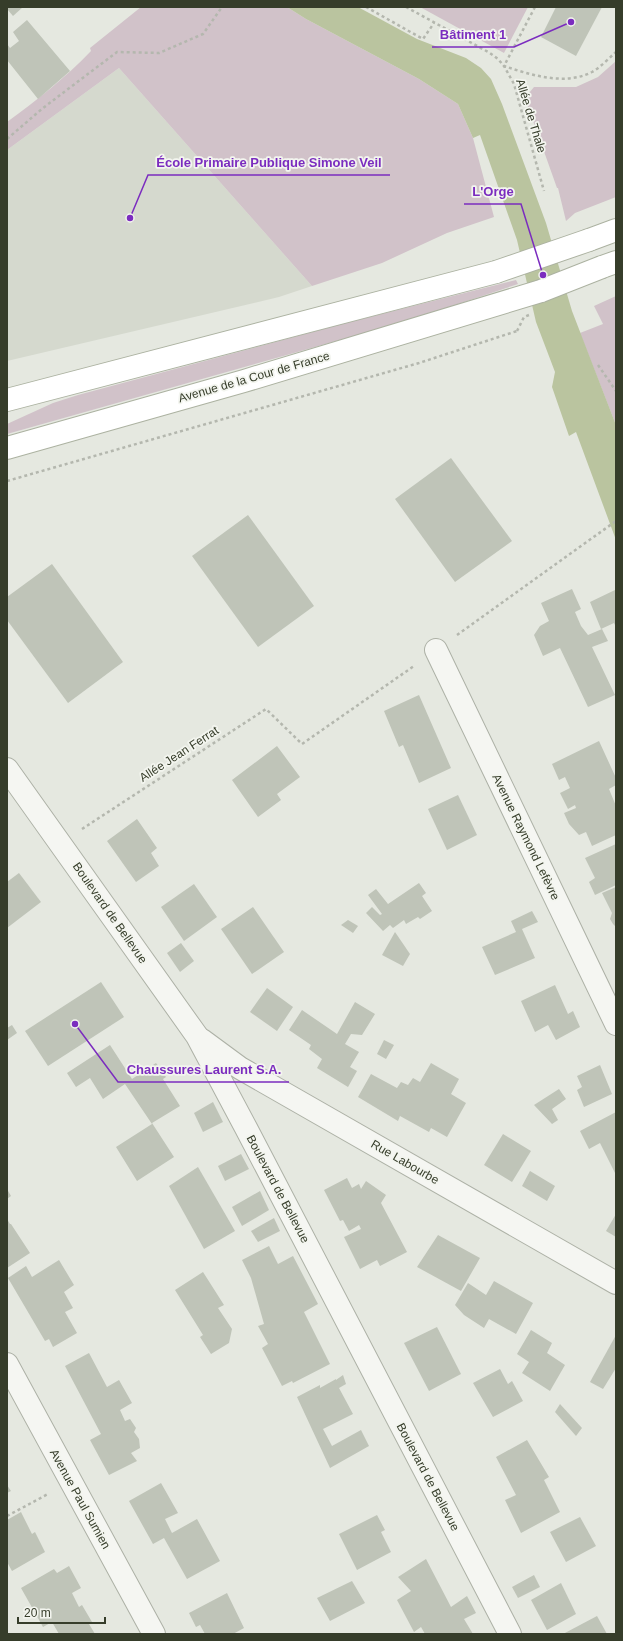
<svg xmlns="http://www.w3.org/2000/svg" width="623" height="1641" font-family="Helvetica,sans-serif">
<style>
.built{fill:#d5d9ce}
.green{fill:#d1c2c9}
.water{fill:#bac49f}
.building{fill:#bfc4b8}
.lines{fill:none;stroke-linecap:round;stroke-linejoin:round}
.minor-casing{stroke:#adb1a6;stroke-width:24}
.major-casing{stroke:#acb2a1;stroke-width:24}
.path{stroke:#b4b7ae;stroke-width:2.5;stroke-dasharray:3 3;stroke-linecap:butt}
.minor{stroke:#f5f6f2;stroke-width:22}
.major{stroke:#fff;stroke-width:22}
.major-bridge-casing{stroke:#acb2a1;stroke-width:24;stroke-linecap:butt}
.path-bridge{stroke:#b4b7ae;stroke-width:2.5;stroke-dasharray:3 3;stroke-linecap:butt}
.major-bridge{stroke:#fff;stroke-width:22}
.labels{text-anchor:middle;dominant-baseline:central;stroke-width:3.5;stroke-linejoin:round;paint-order:stroke}
.street-label{font-size:12px;fill:#363d2a;stroke:#f3f5ef}
.leader{fill:none;stroke:#7b2cbf;stroke-width:1.5}
.callout-dot{fill:#7b2cbf;stroke:#f3f5ef;stroke-width:1.5}
.callout-label{font-size:13px;text-anchor:middle;font-weight:bold;fill:#7b2cbf;stroke:#f3f5ef;stroke-width:3.5;stroke-linejoin:round;paint-order:stroke}
</style>
<rect width="100%" height="100%" fill="#e5e8e0"/>
<polygon class="built" points="119,68 312,286 279,297 7,361 7,150"/>
<g class="green">
<path d="M141,7H287L306,19L419,79L458,104L473,138L494,217L447,233L382,263L312,286L119,68L7,150V122C37,100 65,78 91,51L90,48Z"/>
<polygon points="420,7 528,7 504,53"/>
<polygon points="616,61 616,197 575,213 566,221 558,188 557,188 525,98 534,87 576,87 598,77"/>
<polygon points="516,280 518,284 407,321 7,434 7,424 53,403 78,395 342,324"/>
<polygon points="616,296 616,425 580,333 603,324 594,306"/>
</g>
<polygon class="water" points="287,7 358,7 417,39 466,58 481,68 491,79 502,104 546,223 572,311 616,425 616,540 576,432 569,436 552,387 555,372 536,322 517,240 480,135 473,138 458,104 419,79 306,19"/>
<g class="building">
<polygon points="7,7 23,7 13,16 7,9"/>
<polygon points="556,7 602,7 576,56 541,37"/>
<polygon points="27,20 70,71 38,99 7,60 7,44 10,48 19,41 13,32"/>
<polygon points="451,458 512,541 455,582 395,499"/>
<polygon points="248,515 314,606 258,647 192,556"/>
<polygon points="52,564 123,662 68,703 7,620 7,597"/>
<polygon points="572,589 581,609 575,612 581,626 588,635 602,629 608,641 592,647 615,695 588,707 560,648 543,656 534,635 540,626 549,621 541,603"/>
<polygon points="615,590 616,627 614,623 601,629 590,602"/>
<polygon points="419,695 451,768 419,783 403,745 399,747 384,711"/>
<polygon points="599,741 616,778 616,785 609,789 616,806 616,835 592,846 586,832 579,835 569,824 564,813 576,808 575,805 568,809 560,793 570,788 565,777 559,780 552,764"/>
<polygon points="277,746 300,777 277,794 281,800 258,817 232,780"/>
<polygon points="458,795 477,835 447,850 428,809"/>
<polygon points="137,819 157,848 151,853 159,866 136,882 107,841"/>
<polygon points="616,844 616,885 595,895 589,882 595,878 585,858"/>
<polygon points="19,873 41,902 7,928 7,882"/>
<polygon points="419,883 426,893 422,896 432,911 420,919 418,917 406,924 404,920 393,928 390,925 383,931 366,913 372,907 380,915 382,914 368,895 376,889 388,904"/>
<polygon points="194,884 217,917 184,941 161,907"/>
<polygon points="616,887 616,927 613,924 610,919 612,913 602,893"/>
<polygon points="253,907 284,952 252,974 221,929"/>
<polygon points="532,911 538,922 522,929 535,958 495,975 482,947 516,932 511,921"/>
<polygon points="348,920 358,926 353,933 341,925"/>
<polygon points="395,932 410,954 403,966 382,955"/>
<polygon points="181,943 194,961 180,972 167,953"/>
<polygon points="101,982 124,1017 48,1066 25,1031"/>
<polygon points="555,985 568,1014 573,1011 580,1027 556,1040 548,1025 535,1032 521,1001"/>
<polygon points="267,988 293,1007 277,1031 250,1012"/>
<polygon points="355,1002 375,1014 362,1035 351,1034 345,1044 359,1052 350,1067 357,1071 348,1087 317,1068 322,1059 309,1049 311,1045 289,1030 302,1010 337,1034"/>
<polygon points="12,1025 17,1033 7,1040 7,1028"/>
<polygon points="384,1040 394,1045 386,1059 377,1054"/>
<polygon points="110,1045 132,1079 156,1063 166,1077 163,1079 180,1106 152,1123 174,1157 137,1181 116,1147 152,1124 125,1084 103,1099 90,1078 76,1087 67,1073"/>
<polygon points="431,1063 459,1079 451,1094 466,1103 447,1137 431,1128 429,1132 400,1116 398,1121 358,1097 371,1074 397,1088 401,1082 408,1085 413,1078 420,1082"/>
<polygon points="600,1065 612,1094 584,1107 577,1090 582,1087 577,1076"/>
<polygon points="559,1089 566,1099 552,1109 558,1120 552,1124 534,1105"/>
<polygon points="213,1102 223,1122 203,1132 194,1113"/>
<polygon points="616,1112 616,1175 600,1143 589,1149 580,1131"/>
<polygon points="503,1134 531,1151 512,1182 484,1165"/>
<polygon points="241,1154 249,1169 225,1181 218,1166"/>
<polygon points="198,1167 235,1231 204,1249 169,1186"/>
<polygon points="530,1171 555,1186 547,1201 522,1186"/>
<polygon points="347,1178 352,1188 359,1184 361,1189 366,1181 386,1195 381,1203 407,1252 380,1266 377,1260 360,1269 344,1237 361,1229 359,1225 349,1231 343,1220 340,1221 324,1190"/>
<polygon points="7,1189 11,1196 7,1199"/>
<polygon points="260,1191 269,1210 242,1226 232,1207"/>
<polygon points="616,1214 616,1237 606,1231"/>
<polygon points="274,1218 280,1231 258,1242 251,1231"/>
<polygon points="7,1219 10,1224 11,1224 30,1253 7,1268"/>
<polygon points="438,1235 480,1258 461,1291 417,1267"/>
<polygon points="269,1246 278,1264 293,1256 318,1304 304,1312 330,1364 293,1383 292,1381 282,1386 262,1348 268,1344 258,1326 264,1324 251,1278 242,1260"/>
<polygon points="59,1260 74,1285 64,1292 73,1308 65,1312 77,1333 53,1347 49,1339 45,1341 8,1278 26,1266 32,1277"/>
<polygon points="203,1272 224,1305 218,1308 232,1329 229,1343 211,1354 200,1337 203,1335 175,1290"/>
<polygon points="494,1281 533,1303 516,1334 489,1319 484,1328 464,1315 455,1305 468,1283 486,1295"/>
<polygon points="437,1327 461,1374 429,1391 404,1343"/>
<polygon points="531,1330 552,1343 547,1353 565,1365 550,1391 522,1373 529,1362 517,1354"/>
<polygon points="616,1335 616,1368 603,1389 590,1382"/>
<polygon points="89,1353 107,1387 119,1380 132,1403 120,1410 125,1421 130,1419 136,1428 134,1432 139,1439 140,1448 131,1453 137,1461 109,1475 90,1440 101,1434 65,1366"/>
<polygon points="500,1369 508,1384 512,1381 523,1401 493,1417 473,1383"/>
<polygon points="343,1375 346,1384 339,1388 353,1414 323,1429 332,1446 361,1430 369,1446 330,1468 297,1397 320,1385 320,1388 336,1379 336,1380"/>
<polygon points="560,1404 582,1428 576,1436 555,1412"/>
<polygon points="527,1440 549,1477 544,1480 560,1512 521,1533 505,1500 516,1495 496,1457"/>
<polygon points="161,1483 178,1513 165,1519 172,1533 197,1519 220,1561 187,1579 164,1538 153,1544 129,1501"/>
<polygon points="7,1485 11,1491 7,1493"/>
<polygon points="21,1512 32,1534 35,1532 45,1552 12,1571 7,1562 7,1520"/>
<polygon points="377,1515 385,1530 381,1532 391,1552 357,1570 339,1534"/>
<polygon points="580,1517 596,1546 566,1562 550,1532"/>
<polygon points="426,1559 451,1607 467,1596 476,1613 464,1619 473,1634 425,1634 421,1627 414,1632 397,1600 411,1591 398,1577"/>
<polygon points="69,1566 81,1588 72,1593 79,1607 82,1605 92,1622 89,1624 95,1634 59,1634 52,1622 43,1627 21,1588 54,1569 57,1573"/>
<polygon points="534,1575 540,1587 518,1598 512,1587"/>
<polygon points="352,1581 365,1603 330,1621 317,1598"/>
<polygon points="561,1583 576,1614 547,1630 531,1600"/>
<polygon points="227,1593 244,1628 233,1634 205,1634 200,1625 196,1627 189,1613"/>
<polygon points="597,1616 607,1634 563,1634"/>
</g>
<g class="lines">
<g class="minor-casing">
<g id="minor">
<polyline points="436,650 616,1024"/>
<polyline points="7,769 197,1036 246,1128 510,1634"/>
<polyline points="202,1040 240,1068 616,1283"/>
<polyline points="7,1364 154,1634"/>
</g>
</g>
<g class="major-casing">
<g id="major">
<polyline points="589,240 616,230"/>
<polyline points="602,267 616,262"/>
<polyline points="7,400 496,272"/>
<polyline points="7,448 244,381 541,291"/>
</g>
</g>
<g class="path">
<polyline points="366,7 423,39 434,23"/>
<polyline points="406,7 490,53 498,59 504,66 514,84 544,191"/>
<path d="M535,7L504,66C531,75 565,86 592,72C601,67 609,58 616,52"/>
<polyline points="7,139 43,108 117,52 159,53 203,34 222,7"/>
<polyline points="598,365 616,391"/>
<polyline points="7,481 419,363 517,331"/>
<polyline points="457,635 616,521"/>
<polyline points="82,829 266,709 302,744 414,666"/>
<polyline points="7,1516 48,1494"/>
</g>
<use href="#minor" class="minor"/>
<use href="#major" class="major"/>
<g class="major-bridge-casing">
<g id="major-bridge">
<polyline points="496,272 589,240"/>
<polyline points="541,291 602,267"/>
</g>
</g>
<polyline class="path-bridge" points="517,331 524,317 529,315"/>
<use href="#major-bridge" class="major-bridge"/>
</g>
<g class="labels">
<g class="street-label">
<text transform="translate(531 116) rotate(73)">Allée de Thale</text>
<text transform="translate(254 377) rotate(-16)">Avenue de la Cour de France</text>
<text transform="translate(179 754) rotate(-33)">Allée Jean Ferrat</text>
<text transform="translate(526 837) rotate(64)">Avenue Raymond Lefèvre</text>
<text transform="translate(110 913) rotate(55)">Boulevard de Bellevue</text>
<text transform="translate(405 1162) rotate(30)">Rue Labourbe</text>
<text transform="translate(278 1189) rotate(62)">Boulevard de Bellevue</text>
<text transform="translate(428 1477) rotate(62)">Boulevard de Bellevue</text>
<text transform="translate(80 1499) rotate(61)">Avenue Paul Sumien</text>
</g>
</g>
<path class="leader" d="M571 22L514 47H432M130 218L148 175H390M543 275L521 204H464M75 1024L118 1082H289"/>
<g class="callout-dot">
<circle cx="571" cy="22" r="4"/>
<circle cx="130" cy="218" r="4"/>
<circle cx="543" cy="275" r="4"/>
<circle cx="75" cy="1024" r="4"/>
</g>
<g class="callout-label">
<text x="473" y="39">Bâtiment 1</text>
<text x="269" y="167">École Primaire Publique Simone Veil</text>
<text x="493" y="196">L'Orge</text>
<text x="204" y="1074">Chaussures Laurent S.A.</text>
</g>
<rect width="623" height="1641" fill="none" stroke="#363d2a" stroke-width="16"/>
<path d="M18 1617v6h87v-6" fill="none" stroke="#363d2a" stroke-width="2"/>
<text x="24" y="1617" font-size="12" fill="#363d2a" stroke="#f3f5ef" stroke-width="3" paint-order="stroke">20 m</text>
</svg>
